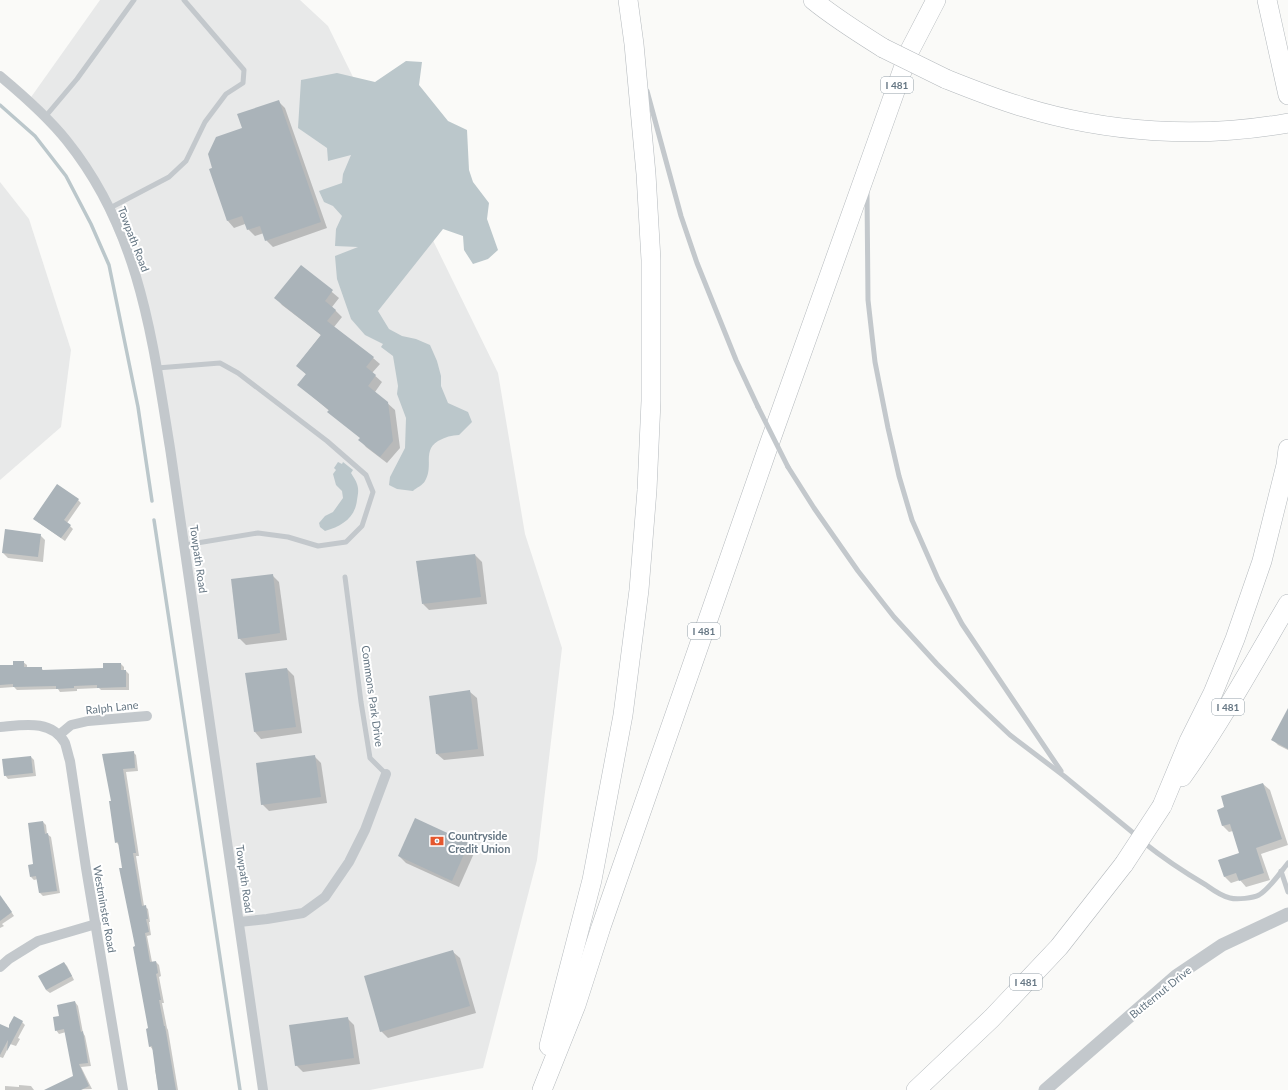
<svg xmlns="http://www.w3.org/2000/svg" width="1288" height="1090" font-family="Lato,sans-serif">
<style>
.built{fill:#e8e9e9}
.water{fill:#bbc7cb}
.shadow{fill:#0003}
.lines{fill:none;stroke-linecap:round;stroke-linejoin:round}
.stream{stroke:#bbc7cb;stroke-width:3.5}
.building{fill:#aab3b9}
.motorway-casing{stroke:#b4b9bd;stroke-width:20}
.service{stroke:#c3c8cc;stroke-width:5}
.minor{stroke:#c3c8cc;stroke-width:10}
.tertiary{stroke:#c3c8cc;stroke-width:13}
.motorway{stroke:#fff;stroke-width:19}
.motorway-bridge-casing{stroke:#b4b9bd;stroke-width:20;stroke-linecap:butt}
.service-bridge{stroke:#c3c8cc;stroke-width:5}
.motorway-bridge{stroke:#fff;stroke-width:19}
.labels{text-anchor:middle;dominant-baseline:central;stroke-width:4;stroke-linejoin:round;paint-order:stroke}
.shield{fill:#fff;stroke:#939fa8;stroke-width:1}
.shield-label{font-size:10px;font-weight:bold;fill:#657683}
.street-label{font-size:11px;fill:#657683;stroke:#fff}
.poi-label{font-size:11px;font-weight:bold;fill:#657683;stroke:#fff;text-anchor:start}
</style>
<rect width="100%" height="100%" fill="#fafaf8"/>
<g class="built">
<polygon points="100,0 300,0 328,26 498,373 525,534 562,648 537,860 483,1068 370,1090 263,1090 142,294 88,171 29,100"/>
<polygon points="0,182 29,219 71,350 61,427 0,480"/>
</g>
<g class="water">
<path d="M406,61L422,62L419,85L448,121L467,130L469,170L473,182L489,203L487,219L498,250L488,259L473,264L464,250L463,236L443,229L378,311L389,329L402,336L416,339L430,345L437,361L441,376V386L448,403L468,412L472,422L459,435C452,435 445,437 438,441C422,451 434,466 425,481C423,485 416,488 413,491L397,489L389,485L390,477L405,448L406,418L397,394L398,386L393,356L381,347L383,344L365,335L351,319L337,279L335,256L358,247L335,246L336,229L342,216L333,206L324,202L319,191L342,183L343,174L351,155L328,161L327,148L298,128L301,80L337,73L375,82Z"/>
<path d="M338,462L342,464L343,462L353,470L351,473C353,477 356,480 357,484C359,490 358,494 357,500C355,518 342,526 325,531L320,527L319,523L325,516L333,512L343,498L342,491L336,485L333,474L336,470L334,468Z"/>
</g>
<g class="shadow">
<polygon points="278,101 285,108 327,228 273,247 266,240 264,233 255,236 248,229 245,224 234,228 228,221 210,169 214,168 243,129"/>
<polygon points="301,266 339,298 332,307 342,317 334,327 373,358 380,364 372,373 382,382 375,392 395,410 400,448 387,463 366,447 360,440 361,438 299,385 307,375 297,366 321,335 282,305 276,298"/>
<polygon points="78,500 81,503 67,523 73,529 65,541 38,522"/>
<polygon points="40,535 45,540 43,562 8,558 3,553"/>
<polygon points="475,555 482,562 487,604 429,610 423,604"/>
<polygon points="272,575 279,582 287,640 246,645 239,638"/>
<polygon points="23,662 27,665 27,668 41,668 44,671 104,669 121,664 124,667 124,671 126,671 129,674 129,690 101,690 99,688 77,689 77,691 60,692 58,689 17,690 14,687 0,688 0,666 14,666"/>
<polygon points="287,669 294,676 302,733 261,739 255,732"/>
<polygon points="470,692 477,698 484,756 444,760 437,754"/>
<polygon points="1288,711 1288,750 1278,745 1273,740"/>
<polygon points="133,752 136,755 138,771 126,772 139,856 136,856 144,906 148,909 150,922 149,922 151,935 147,936 152,962 156,962 159,965 161,976 159,977 164,1003 162,1003 167,1028 168,1030 178,1090 159,1090 155,1070 157,1069 153,1050 150,1046 149,1029 120,846 116,842 112,802 103,755"/>
<polygon points="314,756 321,763 327,803 269,811 262,804"/>
<polygon points="31,757 34,760 36,776 8,779 5,775"/>
<polygon points="1263,784 1270,790 1288,845 1261,854 1270,880 1246,887 1240,880 1231,883 1225,877 1219,860 1241,854 1233,831 1229,832 1223,826 1218,811 1226,808"/>
<polygon points="43,822 46,825 47,834 51,837 60,893 43,896 40,893 38,879 34,880 31,877 35,865"/>
<polygon points="468,844 475,851 459,887 406,863 399,856"/>
<polygon points="0,902 6,904 14,916 2,924 4,926 0,928"/>
<polygon points="453,952 460,958 476,1013 388,1038 381,1031"/>
<polygon points="64,963 67,966 74,980 50,993 46,990"/>
<polygon points="75,1002 78,1006 83,1033 85,1036 91,1066 81,1067 92,1089 58,1090 74,1077 66,1032 59,1034 56,1030 60,1017"/>
<polygon points="14,1018 22,1022 25,1025 18,1038 20,1039 16,1046 10,1044 3,1058 0,1057 0,1025 8,1029"/>
<polygon points="347,1018 354,1025 360,1064 303,1072 296,1065"/>
<polygon points="19,1085 31,1086 34,1090 5,1090 5,1086 19,1087"/>
</g>
<g class="lines">
<g class="stream">
<polyline points="0,105 35,136 66,176 91,224 109,265 138,407 152,501"/>
<polyline points="154,520 240,1090"/>
</g>
</g>
<g class="building">
<polygon points="279,100 321,222 265,241 260,226 247,230 242,216 227,221 209,169 212,168 208,154 216,137 242,128 237,114"/>
<polygon points="301,265 333,290 325,301 336,310 327,321 374,357 366,367 376,375 368,386 388,402 393,441 380,457 358,440 360,438 327,412 329,410 297,385 306,374 296,366 321,335 274,298"/>
<polygon points="57,484 79,499 64,520 71,525 61,538 33,519"/>
<polygon points="5,529 41,534 38,557 2,553"/>
<polygon points="475,554 481,597 422,604 416,561"/>
<polygon points="273,574 280,633 238,639 231,579"/>
<polygon points="13,661 24,661 24,667 42,667 42,670 103,668 103,663 121,663 121,670 126,670 126,687 97,688 97,685 74,686 74,688 56,689 56,686 13,687 13,684 0,685 0,665 13,665"/>
<polygon points="287,668 296,727 254,732 245,673"/>
<polygon points="470,690 478,749 436,754 429,696"/>
<polygon points="1288,708 1288,749 1271,740"/>
<polygon points="134,751 135,768 123,769 136,853 133,853 142,906 146,905 148,919 146,919 149,932 145,933 150,962 156,961 158,973 156,974 161,1000 159,1000 164,1026 165,1026 176,1090 158,1090 152,1046 149,1047 146,1029 148,1028 133,947 135,946 119,868 122,868 118,842 115,843 109,801 111,801 102,754"/>
<polygon points="315,755 321,797 261,805 256,763"/>
<polygon points="31,756 33,773 4,776 2,759"/>
<polygon points="1263,783 1282,839 1256,848 1264,873 1239,881 1236,873 1224,877 1218,860 1239,853 1230,824 1222,826 1217,810 1224,807 1221,796"/>
<polygon points="415,818 469,843 452,881 398,856"/>
<polygon points="43,821 45,834 48,833 57,891 39,893 36,876 30,877 28,865 33,864 28,823"/>
<polygon points="0,895 12,912 0,921"/>
<polygon points="453,950 470,1006 380,1032 364,976"/>
<polygon points="64,962 72,976 46,990 38,976"/>
<polygon points="75,1001 81,1032 83,1031 88,1063 79,1064 89,1086 81,1090 44,1090 73,1076 64,1029 55,1031 53,1017 59,1016 57,1005"/>
<polygon points="14,1016 23,1021 7,1051 8,1040 0,1055 0,1024 9,1028 9,1025"/>
<polygon points="348,1017 354,1058 295,1066 289,1025"/>
</g>
<g class="lines">
<g class="motorway-casing">
<g id="motorway">
<path d="M813,0C835,18 859,33 883,48"/>
<polyline points="1267,0 1288,95"/>
<path d="M946,79C971,89 996,99 1023,107C1107,133 1201,139 1288,123"/>
<path d="M1182,777C1221,722 1254,662 1288,604"/>
<polyline points="1162,806 1189,741 1213,693 1235,639 1262,561 1286,465 1288,449"/>
<polyline points="549,1046 592,880 623,715 639,590 647,490 651,401 651,260 646,174 634,44 628,0"/>
<polyline points="542,1090 576,1005 601,927 766,453 909,52 936,0"/>
<polyline points="916,1090 992,1018 1059,947 1124,864"/>
</g>
</g>
<g class="service">
<polyline points="647,91 681,216 697,263 736,360 758,407"/>
<polyline points="45,117 77,79 134,0"/>
<polyline points="867,192 868,300 875,362 888,428 899,476 912,520 938,579 962,624 1061,771"/>
<polyline points="110,208 169,177 186,161 205,122 226,94 243,83 244,70 184,0"/>
<polyline points="157,368 220,363 238,373 327,441 366,475 373,492 362,526 346,542 318,546 288,537 258,533 185,545"/>
<polyline points="788,467 814,508 858,571 894,617 937,664 975,702 1010,735 1064,776 1137,836"/>
<polyline points="345,577 361,702 370,758 386,774"/>
<path d="M1143,842C1163,858 1184,872 1206,885C1213,890 1221,896 1230,898C1237,900 1253,898 1259,895C1270,888 1280,873 1288,863"/>
<polyline points="1281,871 1288,892"/>
</g>
<g class="minor">
<path d="M0,76C24,96 48,117 67,141C140,232 152,338 170,448L263,1090"/>
<path d="M0,727C23,725 51,719 65,743C67,749 68,755 70,761L86,868L123,1090"/>
<polyline points="59,735 71,725 88,721 147,716"/>
<polyline points="239,922 267,919 303,913 325,897 349,862 365,830 386,774"/>
<polyline points="0,967 9,959 38,941 96,924"/>
</g>
<polyline class="tertiary" points="1045,1090 1176,976 1222,945 1288,914"/>
<use href="#motorway" class="motorway"/>
<g class="motorway-bridge-casing">
<g id="motorway-bridge">
<polyline points="883,48 946,79"/>
<polyline points="1124,864 1162,806"/>
</g>
</g>
<polyline class="service-bridge" points="758,407 788,467"/>
<use href="#motorway-bridge" class="motorway-bridge"/>
</g>
<defs>
<g id="bank-bare" transform="scale(1.08)"><path d="M-6-4H6V4H-6ZM0-2.3a2.3 2.3 0 1 0 0 4.6a2.3 2.3 0 1 0 0-4.6Z" fill="#e4572e" stroke="#fff" stroke-width="2.5" paint-order="stroke"/></g>
</defs>
<g fill-rule="evenodd">
<use href="#bank-bare" x="437" y="841"/>
</g>
<g class="labels">
<g class="shield">
<rect x="881" y="77" width="32" height="16" rx="3"/>
<rect x="688" y="623" width="32" height="16" rx="3"/>
<rect x="1212" y="699" width="32" height="16" rx="3"/>
<rect x="1010" y="974" width="32" height="16" rx="3"/>
</g>
<g class="shield-label">
<text x="897" y="85">I 481</text>
<text x="704" y="631">I 481</text>
<text x="1228" y="707">I 481</text>
<text x="1026" y="982">I 481</text>
</g>
<g class="street-label">
<text transform="translate(134 239) rotate(69)">Towpath Road</text>
<text transform="translate(199 559) rotate(82)">Towpath Road</text>
<text transform="translate(373 696) rotate(82)">Commons Park Drive</text>
<text transform="translate(112 707) rotate(-6)">Ralph Lane</text>
<text transform="translate(245 879) rotate(82)">Towpath Road</text>
<text transform="translate(105 909) rotate(80)">Westminster Road</text>
<text transform="translate(1160 992) rotate(-39)">Butternut Drive</text>
</g>
<g class="poi-label">
<text x="448" y="835">Countryside<tspan x="448" dy="13">Credit Union</tspan></text>
</g>
</g>
</svg>
